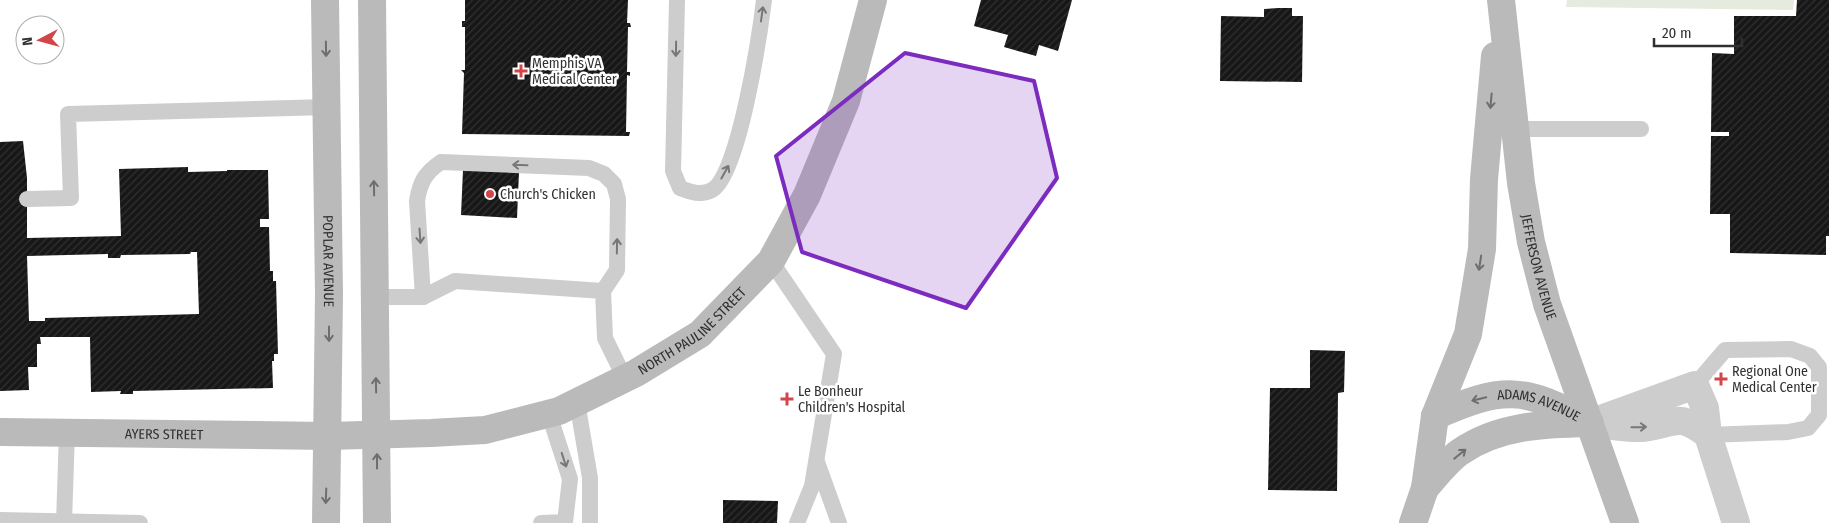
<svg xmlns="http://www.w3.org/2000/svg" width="1829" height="523" font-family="'Fira Sans Condensed',sans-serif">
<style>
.green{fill:#e5ebdf}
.building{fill:url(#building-hatch);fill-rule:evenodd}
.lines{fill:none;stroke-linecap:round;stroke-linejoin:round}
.lane{stroke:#cdcdcd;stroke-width:16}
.street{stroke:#cdcdcd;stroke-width:28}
.secondary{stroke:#bababa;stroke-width:28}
.oneway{stroke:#777}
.oneway2{stroke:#6e6e6e}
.marked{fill:#7b2cbf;fill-opacity:0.2;stroke:#7b2cbf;stroke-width:4;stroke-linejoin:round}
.poi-dot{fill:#d2464a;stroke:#fff;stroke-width:2}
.labels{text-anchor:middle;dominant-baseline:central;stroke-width:5;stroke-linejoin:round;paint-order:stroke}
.poi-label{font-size:14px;fill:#303030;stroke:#fff;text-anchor:start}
.street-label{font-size:14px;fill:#303030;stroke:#fff}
</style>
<defs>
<pattern id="building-hatch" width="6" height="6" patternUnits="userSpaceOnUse" patternTransform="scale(1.25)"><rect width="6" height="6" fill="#171717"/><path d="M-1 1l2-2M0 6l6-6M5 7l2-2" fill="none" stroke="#303030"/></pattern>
</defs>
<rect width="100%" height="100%" fill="#fff"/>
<polygon class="green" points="1567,0 1794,0 1793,10 1566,7"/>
<g class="building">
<polygon points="465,0 628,0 627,23 630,23 631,27 628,27 627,72 630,72 630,76 627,75 626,132 630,132 629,136 462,134 464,73 461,70 465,70 465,27 462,27 462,21 465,21"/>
<polygon points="981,0 1072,0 1058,51 1039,45 1036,56 1004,47 1008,35 974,26"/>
<polygon points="1797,0 1829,0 1829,236 1826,236 1826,255 1730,253 1730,214 1710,214 1711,136 1729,136 1729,132 1711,132 1712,53 1734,54 1734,16 1796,16"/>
<polygon points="1279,8 1292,8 1292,16 1303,16 1302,82 1220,81 1221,16 1264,17 1264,9"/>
<path d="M23,141L27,178V238L121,236L119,169L188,167V172L227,171V170H268L269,219H260V227H269L270,271H273V281H276L278,354H274V361H272L273,388L133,391V394H120L121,391L91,392L90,337H40L41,344H37V367H28L29,390L0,391V142ZM191,252H197L199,314L45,318V321H29L27,256L108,254V258H120L121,255L190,254Z"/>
<polygon points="463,170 519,172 517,218 461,215"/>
<polygon points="1310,350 1345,351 1344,392 1338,393 1337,491 1268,490 1270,388 1310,388"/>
<polygon points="723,500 778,501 777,523 723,523"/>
</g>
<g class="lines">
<g class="lane">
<path d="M677,0L673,171L680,188C691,192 701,196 712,190C739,175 760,33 764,0"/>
<polyline points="1508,129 1641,129"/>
<polyline points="27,199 71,198 68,114 327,107"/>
<polyline points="771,261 834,354 812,486 797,523"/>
<polyline points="375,297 423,297 455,281 603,291 605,338 625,379"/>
<path d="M423,297L417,201C420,182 425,173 441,162L589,168L604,174L614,184L618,199L617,270L603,291"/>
<polyline points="1695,385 1725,350 1791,349 1810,356 1819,367 1819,415 1808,428 1788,432 1708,435"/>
<polyline points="577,402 590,478 590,523"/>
<polyline points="817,462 839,523"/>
<polyline points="0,520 140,523"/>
<polyline points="64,523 67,431"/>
<polyline points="541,523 565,522 570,479 549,414"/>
</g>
<g class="street">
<polyline points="1590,423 1695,385 1705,408 1708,435 1736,523"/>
<path d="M1594,424C1609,425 1627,429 1642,428C1676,425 1676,410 1708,435"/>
</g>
<g class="secondary">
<path id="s1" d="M325,0L329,294L326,523"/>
<polyline points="372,0 377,523"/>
<path id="s2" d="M1501,0L1521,183L1531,242L1547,304L1625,523"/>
<path id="s3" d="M1435,416C1502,386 1525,386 1589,423"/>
<path id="s4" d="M0,432L329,436L431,433L485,430L559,411L636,373L700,334L771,261L807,195L846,101L873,0"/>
<path d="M1425,488C1436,476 1447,461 1460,452C1499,425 1544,424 1590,423"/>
<polyline points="1413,523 1425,488 1435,416 1468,334 1482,249 1484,179 1495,56"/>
</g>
</g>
<defs><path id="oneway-shaft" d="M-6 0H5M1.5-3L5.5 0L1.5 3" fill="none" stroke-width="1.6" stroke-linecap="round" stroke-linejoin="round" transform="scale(1.25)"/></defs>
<g class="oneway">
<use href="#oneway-shaft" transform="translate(762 14) rotate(-82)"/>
<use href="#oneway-shaft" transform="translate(676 49) rotate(91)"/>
<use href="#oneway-shaft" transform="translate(520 165) rotate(-178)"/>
<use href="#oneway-shaft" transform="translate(725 172) rotate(-61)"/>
<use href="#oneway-shaft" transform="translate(420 236) rotate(86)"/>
<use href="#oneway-shaft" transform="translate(617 246) rotate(-89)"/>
<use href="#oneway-shaft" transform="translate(1639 427) rotate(-1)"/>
<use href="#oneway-shaft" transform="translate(564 460) rotate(72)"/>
</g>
<g class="oneway2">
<use href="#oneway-shaft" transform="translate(326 49) rotate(89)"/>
<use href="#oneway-shaft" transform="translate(1491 101) rotate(95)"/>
<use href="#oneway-shaft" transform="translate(374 188) rotate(-91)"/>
<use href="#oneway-shaft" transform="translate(1480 263) rotate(99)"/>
<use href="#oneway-shaft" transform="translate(329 334) rotate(90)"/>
<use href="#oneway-shaft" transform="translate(376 385) rotate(-91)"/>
<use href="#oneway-shaft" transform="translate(1479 399) rotate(166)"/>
<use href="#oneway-shaft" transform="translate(1460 454) rotate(-39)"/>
<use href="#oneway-shaft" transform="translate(377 461) rotate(-90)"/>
<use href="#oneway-shaft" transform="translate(326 496) rotate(92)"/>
</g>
<path class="marked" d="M905,53L1034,81L1057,178L966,308L802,252L776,156Z"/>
<g class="poi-dot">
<path d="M518.5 63.5h5v5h5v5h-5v5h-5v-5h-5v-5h5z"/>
<circle cx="490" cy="194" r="5"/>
<path d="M1718.5 371.5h5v5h5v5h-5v5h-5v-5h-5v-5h5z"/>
<path d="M784.5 391.5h5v5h5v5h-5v5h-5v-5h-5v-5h5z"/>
</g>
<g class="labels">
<g class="poi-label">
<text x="532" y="63">Memphis VA<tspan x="532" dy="16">Medical Center</tspan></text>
<text x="500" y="194">Church's Chicken</text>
<text x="1732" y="371">Regional One<tspan x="1732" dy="16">Medical Center</tspan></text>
<text x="798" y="391">Le Bonheur<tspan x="798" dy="16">Children's Hospital</tspan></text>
</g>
<g class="street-label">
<text stroke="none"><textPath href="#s1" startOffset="261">POPLAR AVENUE</textPath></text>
<text stroke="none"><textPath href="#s2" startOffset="270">JEFFERSON AVENUE</textPath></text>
<text stroke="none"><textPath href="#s4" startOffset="718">NORTH PAULINE STREET</textPath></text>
<text stroke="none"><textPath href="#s3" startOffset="109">ADAMS AVENUE</textPath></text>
<text stroke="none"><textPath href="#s4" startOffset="164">AYERS STREET</textPath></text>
</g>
</g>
<g transform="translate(40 40) rotate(264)"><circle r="24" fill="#ffffff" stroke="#acacac"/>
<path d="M0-4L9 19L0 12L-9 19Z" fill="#d2464a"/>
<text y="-8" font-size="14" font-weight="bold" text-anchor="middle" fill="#303030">N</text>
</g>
<path d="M1654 38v8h88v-8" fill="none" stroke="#303030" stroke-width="2.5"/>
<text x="1662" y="38" font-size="15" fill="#303030" stroke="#ffffff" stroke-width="4" paint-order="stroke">20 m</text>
</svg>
